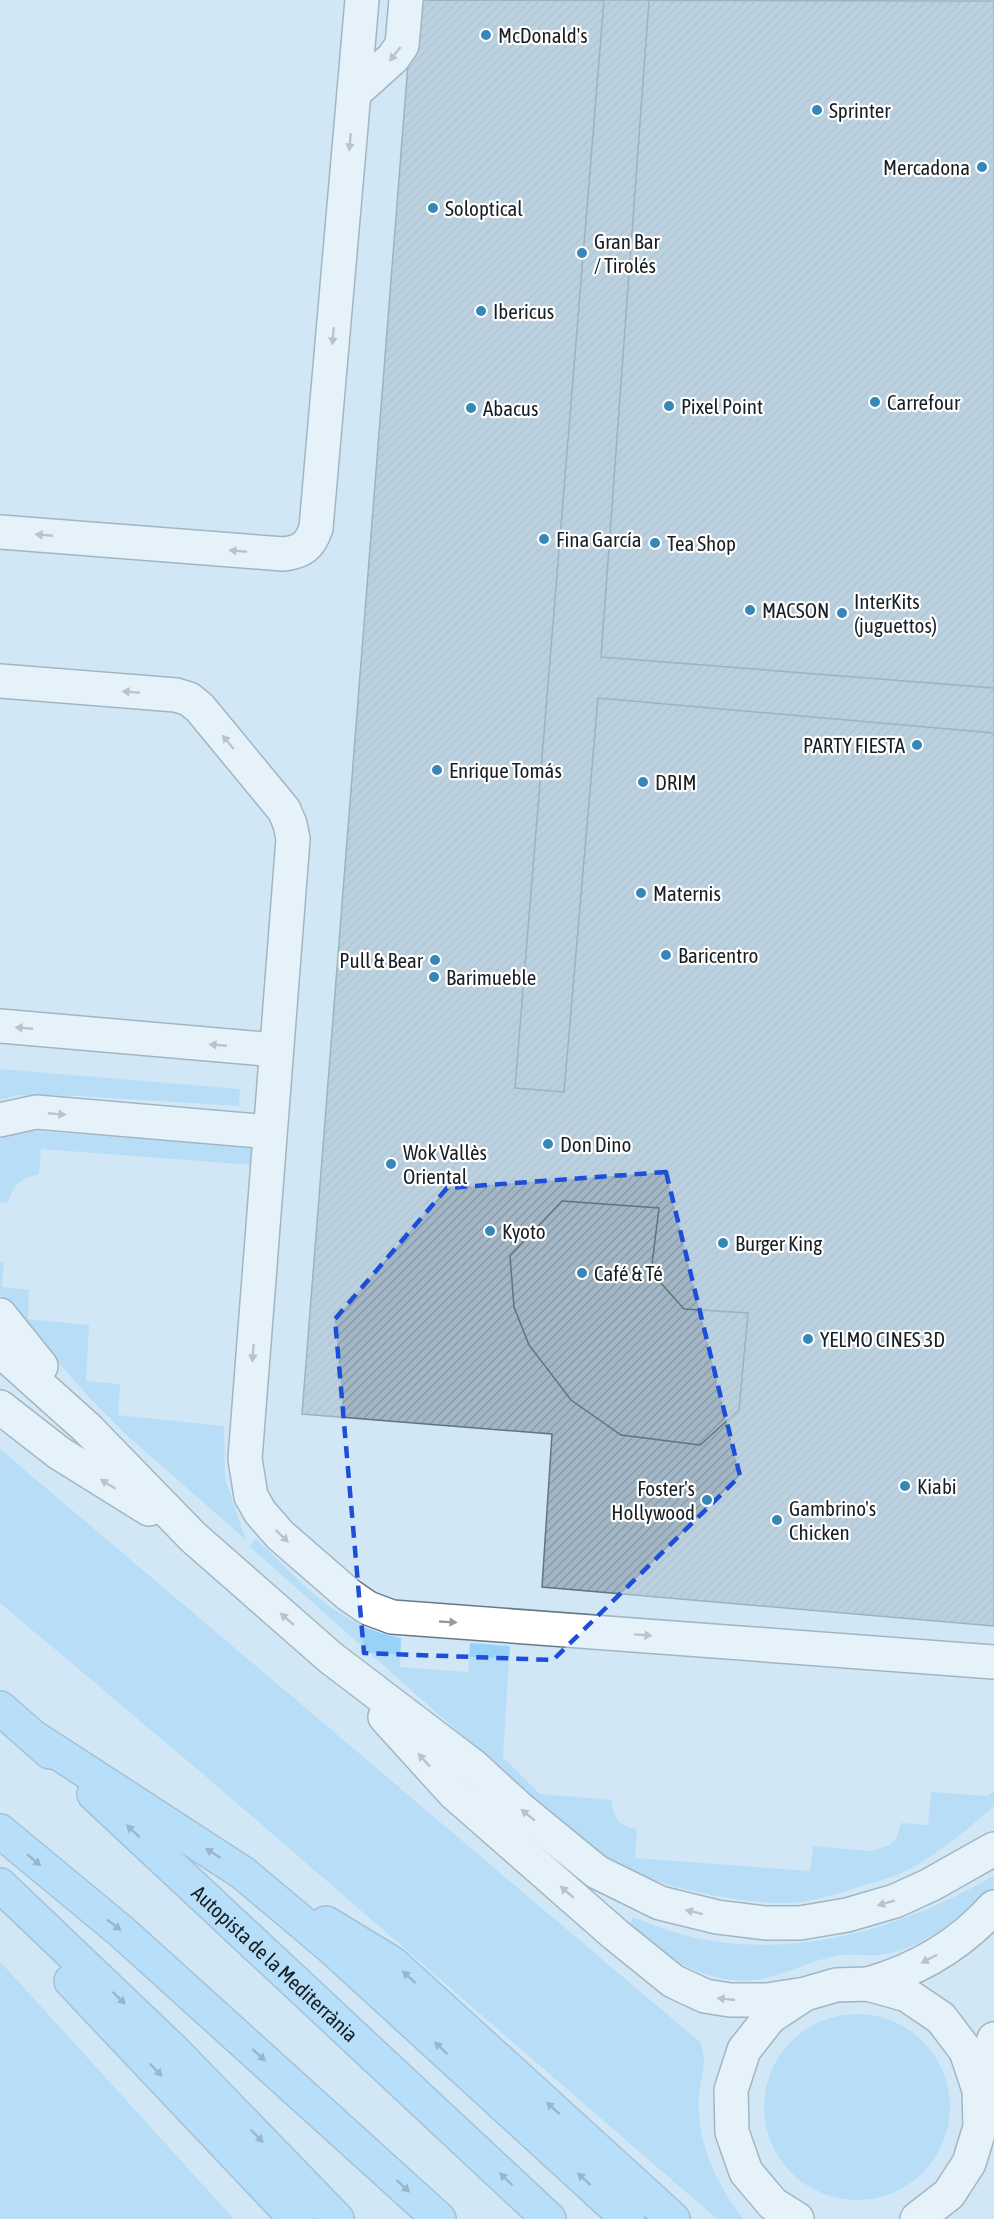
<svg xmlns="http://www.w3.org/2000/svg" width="994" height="2219" font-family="'Asap Condensed',sans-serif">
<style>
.green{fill:#99d2f9}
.building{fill:url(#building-hatch);stroke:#617481;stroke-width:1.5}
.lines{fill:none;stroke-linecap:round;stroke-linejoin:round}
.minor-casing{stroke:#667986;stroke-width:36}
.highway-casing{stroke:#6b95b2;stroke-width:36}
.minor{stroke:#fff;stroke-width:33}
.highway{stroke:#98d5fe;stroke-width:33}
.oneway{fill:#979a9c}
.oneway2{fill:#587a91}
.marked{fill:none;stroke:#1d4ed8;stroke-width:4.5;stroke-dasharray:12 8;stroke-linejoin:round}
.poi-dot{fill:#3587b8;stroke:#fff;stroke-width:2}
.labels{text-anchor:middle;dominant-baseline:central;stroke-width:4.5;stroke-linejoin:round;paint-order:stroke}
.poi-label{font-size:21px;fill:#171f24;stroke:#fff;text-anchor:start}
.street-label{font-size:21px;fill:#171f24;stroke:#fff}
</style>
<defs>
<pattern id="building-hatch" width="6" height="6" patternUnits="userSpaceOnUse" patternTransform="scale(1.5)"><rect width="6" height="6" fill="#a2b6c5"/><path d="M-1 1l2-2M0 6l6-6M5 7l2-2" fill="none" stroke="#8b9ca9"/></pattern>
</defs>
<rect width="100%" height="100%" fill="#d2e7f6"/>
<g class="green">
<polygon points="0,1069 240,1089 239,1106 78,1096 19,1095 0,1100"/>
<path d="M21,1130L255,1147L253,1165L41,1149L39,1174C19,1179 14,1184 8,1203L0,1202V1139L8,1134Z"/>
<polygon points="0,1262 4,1263 2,1287 29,1290 28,1319 89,1325 86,1381 120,1384 118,1415 224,1426 225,1478 246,1540 122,1431 86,1394 0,1294"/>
<path d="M0,1449L701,2043C702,2048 704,2055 704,2061C704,2073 699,2086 699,2098C697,2145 716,2182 743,2219H717L210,1780L0,1603Z"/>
<path d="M256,1539C301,1581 338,1627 401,1638L400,1667L468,1672L470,1643L510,1646L503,1757L540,1794L612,1800C612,1817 619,1827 637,1829L635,1858L810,1871L813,1846L871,1851L889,1845L896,1839L901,1823L928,1825L931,1792L988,1796L994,1791V1806C967,1830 939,1853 906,1871C892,1878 874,1882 859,1887C840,1893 821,1899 801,1902C753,1908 658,1887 615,1864C603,1858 592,1849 581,1841L249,1546Z"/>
<path d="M993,1876L994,1888C966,1912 924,1948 886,1954C869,1957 852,1953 835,1956C812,1961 792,1971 770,1977C716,1991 669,1960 628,1928L633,1917C658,1927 685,1937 712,1941C810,1956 909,1925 993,1876Z"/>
<polygon points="0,1962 8,1970 234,2219 0,2219"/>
<circle cx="857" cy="2107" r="93"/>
</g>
<g class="building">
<polygon points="413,0 994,1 994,1626 542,1587 552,1434 302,1414"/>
<polygon points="604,0 649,0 601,657 994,688 994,733 598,698 564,1092 515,1088"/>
<polygon points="562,1201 659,1208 651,1272 684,1309 748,1313 739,1410 700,1445 621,1435 571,1400 529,1345 514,1307 510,1256"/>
</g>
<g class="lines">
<g class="minor-casing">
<g id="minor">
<polyline points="354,93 393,58 402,45 406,0"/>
<path d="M0,532L283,554C302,552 310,546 316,528L362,0"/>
<polyline points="0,681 176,695 189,699 200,708 284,810 290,824 293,839 245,1459 251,1496 260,1512 280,1535 349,1595 368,1608 392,1617 994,1662"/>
<polyline points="0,1026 276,1050"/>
<polyline points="0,1120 36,1112 270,1132"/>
<polyline points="0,1315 41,1366"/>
<polyline points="0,1350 87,1428 193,1537 283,1616 331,1658 473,1766 520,1809 597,1872 660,1903 717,1917 765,1923 800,1923 847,1915 895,1901 930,1885 994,1849"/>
<polyline points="0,1407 59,1453 149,1509"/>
<polyline points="385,1717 454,1793 616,1935 673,1981 705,1996 730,2000 767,2000 799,1995"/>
<path d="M868,1984C917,1970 960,1945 994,1907"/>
<polyline points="980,2094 979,2090 994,2039"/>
<polyline points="797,2219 773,2204 746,2172 732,2132 731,2090 744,2050 770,2017 805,1994 836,1985 868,1984 907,1995 941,2018 966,2051 979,2090 980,2127 969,2163 949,2194 917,2219"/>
</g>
</g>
<g class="highway-casing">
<g id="highway">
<polyline points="0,1708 50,1752"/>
<polyline points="35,1738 243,1873 331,1947 628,2219"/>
<path id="s1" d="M94,1794L549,2219"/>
<polyline points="0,1831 122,1932 439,2219"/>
<polyline points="0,1885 174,2051 337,2219"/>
<polyline points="326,1923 392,1963 673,2219"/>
<polyline points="71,1981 296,2219"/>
</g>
</g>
<use href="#minor" class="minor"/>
<use href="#highway" class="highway"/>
</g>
<defs><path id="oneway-solid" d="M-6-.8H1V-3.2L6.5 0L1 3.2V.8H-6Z" transform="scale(1.5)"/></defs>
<g class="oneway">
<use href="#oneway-solid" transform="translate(395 54) rotate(128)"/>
<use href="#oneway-solid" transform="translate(350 142) rotate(95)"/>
<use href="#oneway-solid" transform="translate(333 336) rotate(95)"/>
<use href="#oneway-solid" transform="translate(44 535) rotate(-175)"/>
<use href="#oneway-solid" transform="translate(238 551) rotate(-175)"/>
<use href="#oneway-solid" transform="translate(131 692) rotate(-175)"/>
<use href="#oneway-solid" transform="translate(228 742) rotate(-129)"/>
<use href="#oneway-solid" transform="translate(24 1028) rotate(-175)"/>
<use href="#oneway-solid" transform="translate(218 1045) rotate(-175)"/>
<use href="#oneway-solid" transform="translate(57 1114) rotate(5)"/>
<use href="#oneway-solid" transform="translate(253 1353) rotate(94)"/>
<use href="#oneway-solid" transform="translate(108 1484) rotate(-148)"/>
<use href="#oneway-solid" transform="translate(282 1536) rotate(44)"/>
<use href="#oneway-solid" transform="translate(287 1619) rotate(-139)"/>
<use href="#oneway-solid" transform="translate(448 1622) rotate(3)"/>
<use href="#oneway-solid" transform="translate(643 1635) rotate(4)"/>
<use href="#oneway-solid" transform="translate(424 1760) rotate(-132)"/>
<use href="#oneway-solid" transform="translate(528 1815) rotate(-141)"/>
<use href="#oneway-solid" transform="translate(567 1892) rotate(-139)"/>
<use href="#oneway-solid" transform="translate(886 1903) rotate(164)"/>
<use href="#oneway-solid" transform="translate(694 1912) rotate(-166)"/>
<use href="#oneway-solid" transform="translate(929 1959) rotate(153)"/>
<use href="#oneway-solid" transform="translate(726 1999) rotate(-174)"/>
</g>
<g class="oneway2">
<use href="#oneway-solid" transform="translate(133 1831) rotate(-137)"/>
<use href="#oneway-solid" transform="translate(213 1853) rotate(-147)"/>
<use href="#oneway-solid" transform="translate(34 1860) rotate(40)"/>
<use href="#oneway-solid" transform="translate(114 1925) rotate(38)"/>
<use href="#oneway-solid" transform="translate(409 1977) rotate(-138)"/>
<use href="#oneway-solid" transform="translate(119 1998) rotate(44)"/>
<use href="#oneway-solid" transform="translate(441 2048) rotate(-137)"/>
<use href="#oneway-solid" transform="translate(259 2055) rotate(42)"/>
<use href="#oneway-solid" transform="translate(156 2070) rotate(46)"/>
<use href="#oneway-solid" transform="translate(553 2108) rotate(-138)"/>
<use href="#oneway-solid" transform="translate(257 2136) rotate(46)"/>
<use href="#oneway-solid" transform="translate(506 2179) rotate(-136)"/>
<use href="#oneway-solid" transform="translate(584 2179) rotate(-137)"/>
<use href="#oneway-solid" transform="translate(403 2186) rotate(43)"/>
</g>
<path d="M0 0H994V2219H0ZM666,1172L740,1476L553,1660L364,1653L335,1319L447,1188Z" fill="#d2e7f6" fill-opacity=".55" fill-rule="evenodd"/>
<path class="marked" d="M666,1172L740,1476L553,1660L364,1653L335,1319L447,1188Z"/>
<g class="poi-dot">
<circle cx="486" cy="35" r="6"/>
<circle cx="817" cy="110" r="6"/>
<circle cx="982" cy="167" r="6"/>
<circle cx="433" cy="208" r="6"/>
<circle cx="582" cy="253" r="6"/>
<circle cx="481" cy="311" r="6"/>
<circle cx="875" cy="402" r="6"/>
<circle cx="669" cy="406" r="6"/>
<circle cx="471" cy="408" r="6"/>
<circle cx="544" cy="539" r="6"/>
<circle cx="655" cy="543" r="6"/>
<circle cx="750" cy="610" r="6"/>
<circle cx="842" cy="613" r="6"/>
<circle cx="917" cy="745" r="6"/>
<circle cx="437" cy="770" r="6"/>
<circle cx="643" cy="782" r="6"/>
<circle cx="641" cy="893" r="6"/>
<circle cx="666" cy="955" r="6"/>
<circle cx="435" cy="960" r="6"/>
<circle cx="434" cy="977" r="6"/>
<circle cx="548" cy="1144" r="6"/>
<circle cx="391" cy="1164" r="6"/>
<circle cx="490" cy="1231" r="6"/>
<circle cx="723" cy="1243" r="6"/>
<circle cx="582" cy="1273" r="6"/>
<circle cx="808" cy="1339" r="6"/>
<circle cx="905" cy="1486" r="6"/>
<circle cx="707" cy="1500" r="6"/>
<circle cx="777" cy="1520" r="6"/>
</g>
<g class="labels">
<g class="poi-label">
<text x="498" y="35">McDonald's</text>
<text x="829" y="110">Sprinter</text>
<text x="970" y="167" text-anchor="end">Mercadona</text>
<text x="445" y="208">Soloptical</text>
<text x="594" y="241">Gran Bar<tspan x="594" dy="24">/ Tirolés</tspan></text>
<text x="493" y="311">Ibericus</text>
<text x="887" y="402">Carrefour</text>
<text x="681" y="406">Pixel Point</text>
<text x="483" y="408">Abacus</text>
<text x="556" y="539">Fina García</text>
<text x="667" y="543">Tea Shop</text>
<text x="854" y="601">InterKits<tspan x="854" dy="24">(juguettos)</tspan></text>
<text x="762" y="610">MACSON</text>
<text x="905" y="745" text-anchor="end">PARTY FIESTA</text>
<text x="449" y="770">Enrique Tomás</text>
<text x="655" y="782">DRIM</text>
<text x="653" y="893">Maternis</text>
<text x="678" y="955">Baricentro</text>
<text x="423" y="960" text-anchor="end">Pull &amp; Bear</text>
<text x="446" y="977">Barimueble</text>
<text x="560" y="1144">Don Dino</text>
<text x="403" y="1152">Wok Vallès<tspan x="403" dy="24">Oriental</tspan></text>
<text x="502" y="1231">Kyoto</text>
<text x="735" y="1243">Burger King</text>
<text x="594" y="1273">Café &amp; Té</text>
<text x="820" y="1339">YELMO CINES 3D</text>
<text x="917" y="1486">Kiabi</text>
<text x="695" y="1488" text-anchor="end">Foster's<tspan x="695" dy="24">Hollywood</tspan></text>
<text x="789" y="1508">Gambrino's<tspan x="789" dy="24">Chicken</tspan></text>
</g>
<g class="street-label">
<text stroke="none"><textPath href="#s1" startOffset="248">Autopista de la Mediterrània</textPath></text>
</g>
</g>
</svg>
